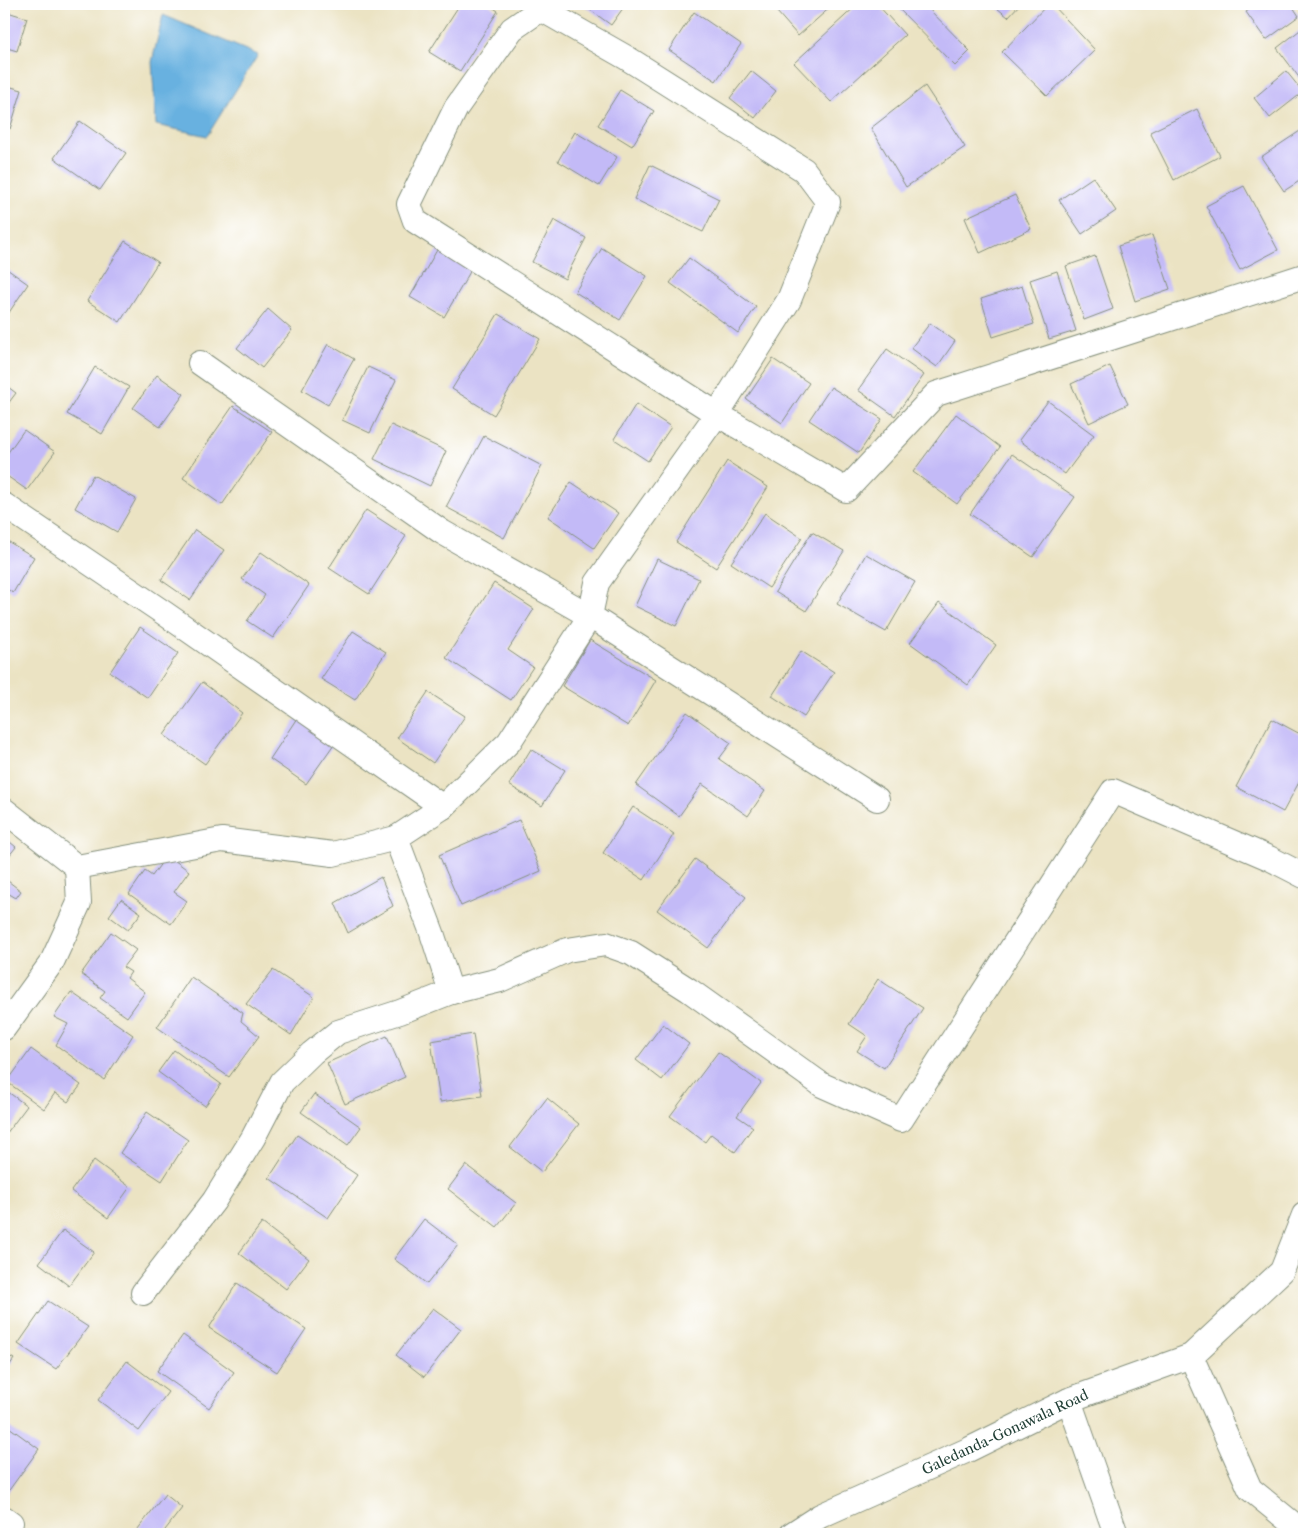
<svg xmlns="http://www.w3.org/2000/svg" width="1308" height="1538" font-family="'Libre Caslon Text',serif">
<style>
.water{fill:#68b1e0;stroke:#44778a}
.building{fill:#c3baf7}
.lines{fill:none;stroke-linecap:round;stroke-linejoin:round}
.minor-casing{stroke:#85907c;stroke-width:26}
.minor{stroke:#fff;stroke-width:24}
.labels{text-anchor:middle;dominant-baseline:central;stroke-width:5;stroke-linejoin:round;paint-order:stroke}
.street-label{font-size:14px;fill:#1f3d34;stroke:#fff}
</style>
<rect width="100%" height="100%" fill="#fff"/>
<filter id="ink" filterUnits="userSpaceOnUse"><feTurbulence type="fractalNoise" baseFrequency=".02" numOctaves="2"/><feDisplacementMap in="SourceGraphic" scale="10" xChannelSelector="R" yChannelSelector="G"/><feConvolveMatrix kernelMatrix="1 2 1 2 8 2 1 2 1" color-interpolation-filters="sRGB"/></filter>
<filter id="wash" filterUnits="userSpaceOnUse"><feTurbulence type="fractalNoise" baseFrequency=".0096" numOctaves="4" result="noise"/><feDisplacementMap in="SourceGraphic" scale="20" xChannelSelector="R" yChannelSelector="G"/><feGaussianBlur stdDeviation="1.12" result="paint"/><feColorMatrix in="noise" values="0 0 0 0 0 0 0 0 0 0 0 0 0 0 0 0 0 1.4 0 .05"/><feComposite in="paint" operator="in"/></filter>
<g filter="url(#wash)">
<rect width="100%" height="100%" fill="#ebe3c3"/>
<polygon class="water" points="163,15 258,55 207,136 156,125 152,62"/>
<g id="blocks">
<g class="building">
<polygon points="460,4 488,4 498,11 460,71 429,52"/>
<polygon points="582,4 626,4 611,25"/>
<polygon points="770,4 834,4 798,36"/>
<polygon points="858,4 877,4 905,35 831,102 794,63"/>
<polygon points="894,4 924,4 970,51 955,66"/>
<polygon points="992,4 1020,4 1008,17"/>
<polygon points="1048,4 1052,4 1095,50 1047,96 1002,52"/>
<polygon points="1257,4 1291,4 1299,16 1266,40 1246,12"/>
<polygon points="4,11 27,18 17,51 4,47"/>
<polygon points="694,12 741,44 716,81 669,50"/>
<polygon points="1304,27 1304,84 1277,48"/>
<polygon points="751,71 776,91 755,118 730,98"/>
<polygon points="1286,71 1303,92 1270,118 1254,98"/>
<polygon points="4,85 22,90 10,129 4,127"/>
<polygon points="925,86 965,147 906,187 871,128"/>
<polygon points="620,90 654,111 632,146 598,125"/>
<polygon points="1197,109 1220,156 1174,180 1150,132"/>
<polygon points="80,121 126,153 100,190 54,158"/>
<polygon points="1300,131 1304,139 1304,178 1284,191 1261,157"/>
<polygon points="575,132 617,157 599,186 558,161"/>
<polygon points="650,165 719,199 703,232 634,199"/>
<polygon points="1093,177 1116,211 1082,234 1059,200"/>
<polygon points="1244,186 1278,250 1240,270 1206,206"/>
<polygon points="1015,195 1031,229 980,253 965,218"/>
<polygon points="554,220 586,238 565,279 532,262"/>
<polygon points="1152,235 1170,289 1135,301 1118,246"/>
<polygon points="125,241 158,262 120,322 87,301"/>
<polygon points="602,248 647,276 620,320 575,292"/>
<polygon points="437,250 471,270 444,317 410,297"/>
<polygon points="1095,256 1113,309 1084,320 1066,266"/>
<polygon points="689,258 756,307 738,333 670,283"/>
<polygon points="4,267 28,284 4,320"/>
<polygon points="1057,271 1076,331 1049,339 1030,280"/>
<polygon points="1022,286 1034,324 993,337 981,299"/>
<polygon points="268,309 292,330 262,368 237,348"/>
<polygon points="498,314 540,339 494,415 452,389"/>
<polygon points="930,323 955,341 937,367 911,348"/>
<polygon points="328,344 354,359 328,405 302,390"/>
<polygon points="887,349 924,375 895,416 858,390"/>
<polygon points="773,359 809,383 782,423 746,399"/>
<polygon points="1110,366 1128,404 1089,423 1071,384"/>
<polygon points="95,367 129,387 102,434 67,414"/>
<polygon points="368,367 396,380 370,433 342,420"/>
<polygon points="157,375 184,394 160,427 133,408"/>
<polygon points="4,384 16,393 4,409"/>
<polygon points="831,387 882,419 859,453 809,420"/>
<polygon points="1048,401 1094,435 1065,474 1019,440"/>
<polygon points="636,404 671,427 648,461 614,439"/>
<polygon points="233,406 272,432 222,505 183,478"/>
<polygon points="956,414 1000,447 957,504 913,472"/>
<polygon points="391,425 446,451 430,486 374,459"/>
<polygon points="24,430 55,452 27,490 4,474 4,458"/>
<polygon points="484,436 542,466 504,538 446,507"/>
<polygon points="1012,454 1075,497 1033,557 970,514"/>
<polygon points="727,461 768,487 716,568 676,542"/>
<polygon points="93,475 136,499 117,532 75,508"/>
<polygon points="571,482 618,513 594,548 548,517"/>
<polygon points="366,510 406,536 369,594 329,568"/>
<polygon points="765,513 802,538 769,588 731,563"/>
<polygon points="195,530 224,550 190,600 161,580"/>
<polygon points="812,532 844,551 806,611 775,592"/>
<polygon points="4,539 34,557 13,593 4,587"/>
<polygon points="261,552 309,585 273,638 247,621 265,595 242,579"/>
<polygon points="866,554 915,582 886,632 837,604"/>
<polygon points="657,559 699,579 676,626 635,606"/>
<polygon points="494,583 534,609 508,650 533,667 511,700 446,658"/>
<polygon points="939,603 996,645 968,685 910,643"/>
<polygon points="140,627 178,653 148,698 110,672"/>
<polygon points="353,631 386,652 355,700 321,679"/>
<polygon points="590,640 656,680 628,726 562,686"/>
<polygon points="801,651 834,672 804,717 772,696"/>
<polygon points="202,682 242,713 205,764 164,735"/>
<polygon points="428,692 465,716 433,763 397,738"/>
<polygon points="687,712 731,743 719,759 765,791 748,816 702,784 679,816 636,785"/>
<polygon points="297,718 334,744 306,784 270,759"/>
<polygon points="1272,719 1304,736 1304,773 1283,812 1236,787"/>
<polygon points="531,749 565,770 542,806 509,785"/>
<polygon points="633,807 674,834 644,880 603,853"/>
<polygon points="519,820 541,871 461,906 439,855"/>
<polygon points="4,837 16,847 4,862"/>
<polygon points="167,855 189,871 174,892 187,901 171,924 129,894 145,871 152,876"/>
<polygon points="695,859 746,897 708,948 657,910"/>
<polygon points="381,877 393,906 348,933 335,903"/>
<polygon points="4,878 21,891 16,898 6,892 4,896"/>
<polygon points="121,899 141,913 128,930 109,916"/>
<polygon points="111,932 136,950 123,967 131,972 127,978 145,992 127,1017 100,998 105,991 81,974"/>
<polygon points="273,970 314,997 291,1035 246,1004"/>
<polygon points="191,977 243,1013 241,1021 259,1036 229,1077 157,1027"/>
<polygon points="878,979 923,1008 884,1068 857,1051 867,1036 849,1024"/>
<polygon points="71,992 133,1035 104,1080 56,1045 68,1024 54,1017"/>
<polygon points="663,1024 689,1044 662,1080 636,1060"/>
<polygon points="473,1034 482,1096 440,1102 431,1041"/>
<polygon points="387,1036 405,1077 345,1104 327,1063"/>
<polygon points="31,1049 81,1085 68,1102 55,1093 44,1109 7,1082"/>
<polygon points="174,1050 221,1084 205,1106 158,1072"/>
<polygon points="718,1052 761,1083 737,1116 753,1127 735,1152 711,1134 705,1142 670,1116"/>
<polygon points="4,1089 27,1106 6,1134 4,1133"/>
<polygon points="314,1094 361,1127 348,1145 301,1112"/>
<polygon points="547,1098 579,1124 542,1172 510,1147"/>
<polygon points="147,1112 188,1140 162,1181 120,1153"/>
<polygon points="297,1135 357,1175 328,1218 269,1178"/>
<polygon points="94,1160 130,1187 108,1218 71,1191"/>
<polygon points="466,1165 516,1203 497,1227 448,1189"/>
<polygon points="424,1219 458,1245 427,1284 394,1259"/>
<polygon points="262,1223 309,1259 286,1289 239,1253"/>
<polygon points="63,1230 94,1252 69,1286 39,1263"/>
<polygon points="237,1283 306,1329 277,1372 209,1328"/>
<polygon points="48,1301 88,1327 56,1369 18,1344"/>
<polygon points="433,1308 461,1329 424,1377 396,1355"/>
<polygon points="183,1335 234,1372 209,1408 157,1371"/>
<polygon points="4,1353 14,1359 4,1373"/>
<polygon points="127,1361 168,1392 139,1431 98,1400"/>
<polygon points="9,1427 39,1449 7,1493 4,1491 4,1433"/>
<polygon points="165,1494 182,1508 162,1534 134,1534"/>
</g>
</g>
</g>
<g filter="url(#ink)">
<use href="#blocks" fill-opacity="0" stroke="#85907c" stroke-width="1"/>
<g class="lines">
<g class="minor-casing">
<g id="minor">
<polyline points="4,505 164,613 443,807"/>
<polyline points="877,799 590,616 597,583 717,414 789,300 828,202 804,170 627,58 541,9 512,29 456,108 409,204 415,221 717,414 846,490 936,394 1304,276"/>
<polyline points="4,810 77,867 222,840 333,854 396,838 443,807 509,742 590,616 442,532 200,363"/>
<polyline points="451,992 500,980 567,950 606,944 631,953 689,990 822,1085 901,1120 1113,791 1269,858 1304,876"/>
<polyline points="4,1028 52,962 79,903 77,867"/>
<polyline points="143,1293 214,1201 253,1138 282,1082 312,1053 338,1032 400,1012 451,992 432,933 396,838"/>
<polyline points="1191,1356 1250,1489 1304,1533"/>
<polyline points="1069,1400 1116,1534"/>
<polyline points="4,1518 11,1523"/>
<polyline points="792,1534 820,1516 968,1450 1069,1400 1191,1356 1282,1271 1304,1215"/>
</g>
</g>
<use href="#minor" class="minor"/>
</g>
</g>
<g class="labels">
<g class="street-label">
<text transform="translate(1005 1432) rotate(-25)">Galedanda-Gonawala Road</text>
</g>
</g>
<rect width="1308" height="1538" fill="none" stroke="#fff" stroke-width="20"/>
</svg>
